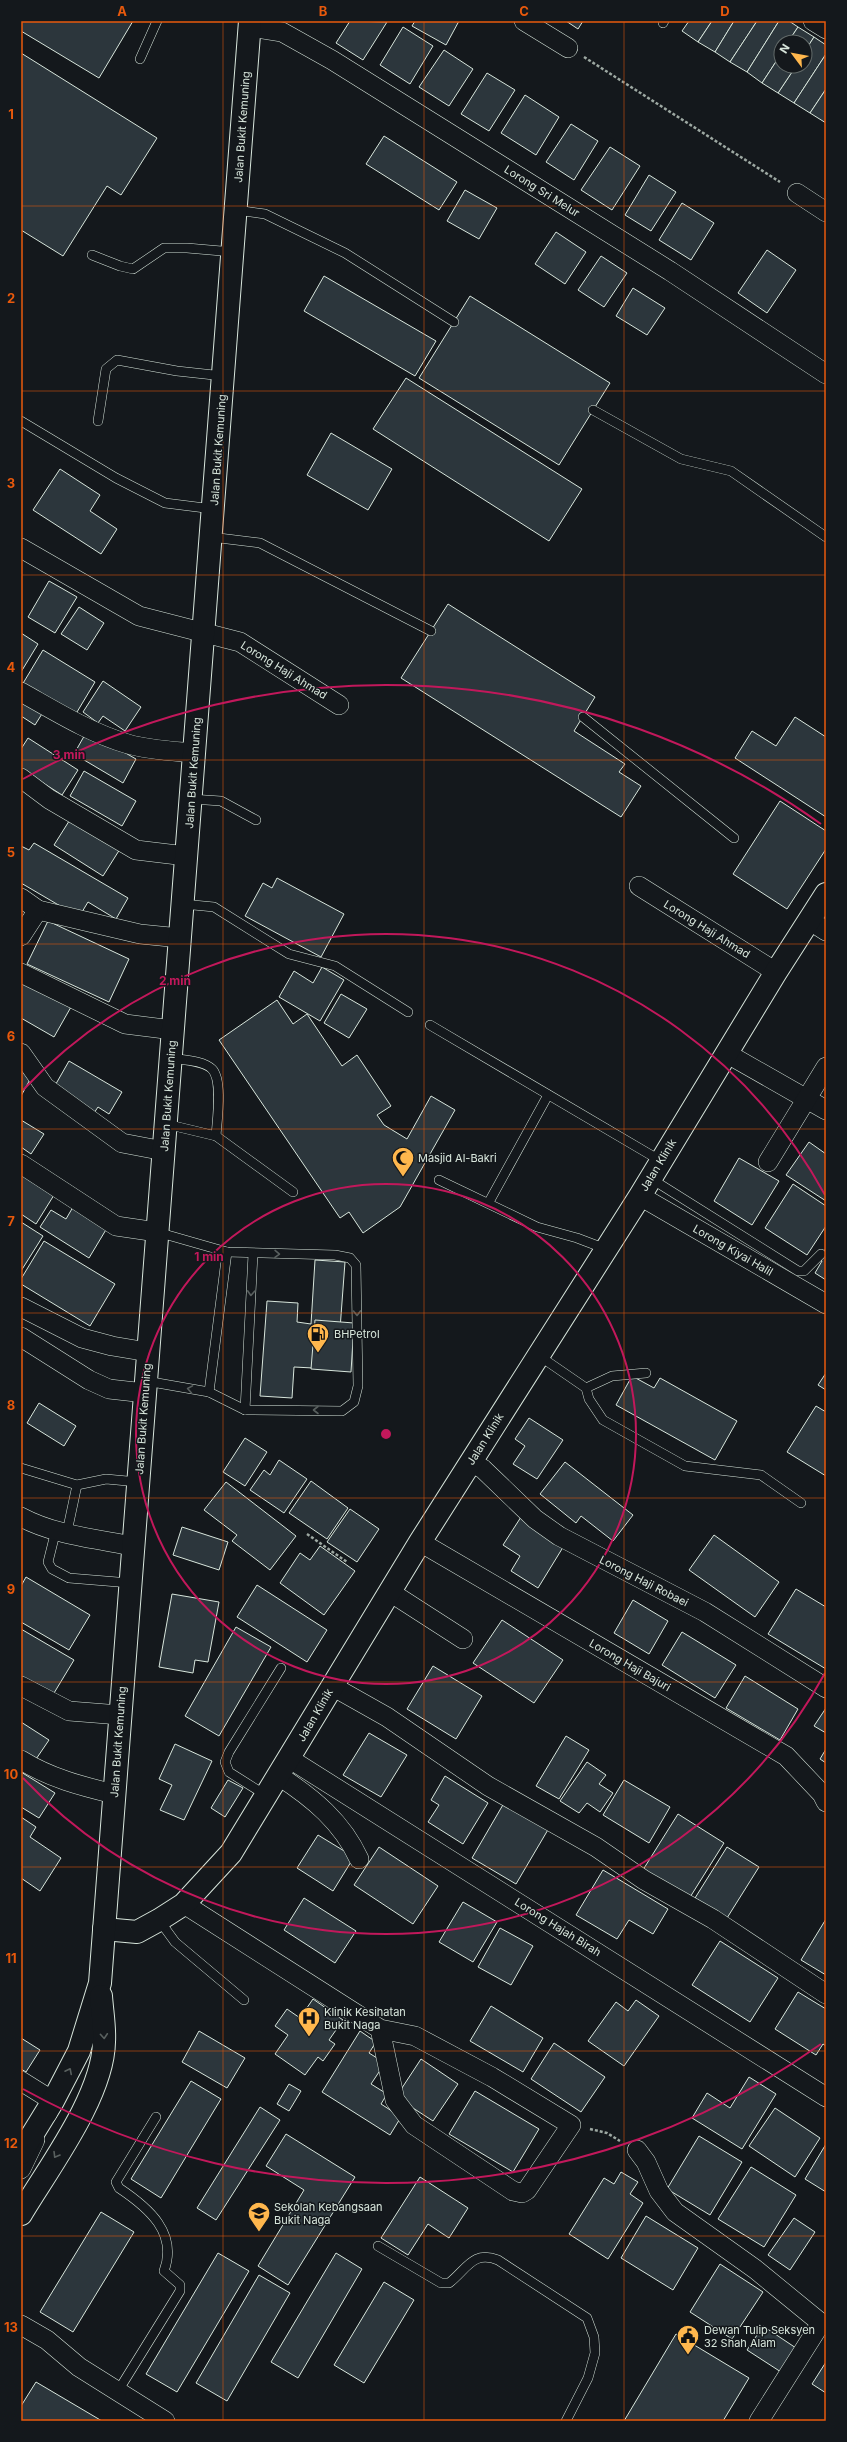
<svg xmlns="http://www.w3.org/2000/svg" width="847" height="2442" font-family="Inter,sans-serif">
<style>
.building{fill:#2c363c;stroke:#d8e6dc}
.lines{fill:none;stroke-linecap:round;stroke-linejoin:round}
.service-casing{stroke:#d8e6dc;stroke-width:10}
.minor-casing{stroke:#d8e6dc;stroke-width:20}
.tertiary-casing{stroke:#d8e6dc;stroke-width:24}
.secondary-casing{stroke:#d8e6dc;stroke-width:24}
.path{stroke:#9da8a2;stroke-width:2.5;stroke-dasharray:3 2;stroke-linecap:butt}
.service{stroke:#14181c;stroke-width:9}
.minor{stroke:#14181c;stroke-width:19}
.tertiary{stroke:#14181c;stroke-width:22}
.secondary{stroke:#14181c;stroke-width:22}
.oneway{stroke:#59605f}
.grid{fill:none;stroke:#e8590c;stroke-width:1;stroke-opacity:0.55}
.ring{fill:none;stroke:#c2185b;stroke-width:2}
.labels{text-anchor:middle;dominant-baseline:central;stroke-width:3;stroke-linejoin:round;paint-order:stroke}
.street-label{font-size:11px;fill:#d8e6dc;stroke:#14181c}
.poi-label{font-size:11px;fill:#d8e6dc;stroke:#14181c;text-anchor:start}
.centre{fill:#c2185b;stroke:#14181c;stroke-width:2}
.ring-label{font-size:12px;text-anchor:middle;font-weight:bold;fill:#c2185b;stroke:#14181c;stroke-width:3;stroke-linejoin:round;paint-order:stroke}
.neatline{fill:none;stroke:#e8590c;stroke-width:1.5}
.grid-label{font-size:13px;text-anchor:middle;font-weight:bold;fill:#e8590c}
</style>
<rect width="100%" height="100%" fill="#14181c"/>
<g class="building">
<polygon points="21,21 133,21 99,78 21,31"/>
<polygon points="350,21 387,22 363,60 336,43"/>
<polygon points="415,21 459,21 446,45 412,26"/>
<polygon points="566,21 583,21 578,29"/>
<polygon points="689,21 712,21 698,42 682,31"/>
<polygon points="712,21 734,21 715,52 698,42"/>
<polygon points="734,21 757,21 730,62 715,52"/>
<polygon points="757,21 779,21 747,72 730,62"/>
<polygon points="779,21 789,21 798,27 788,42 781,42 781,54 762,83 747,72"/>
<polygon points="403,27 433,46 410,84 380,65"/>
<polygon points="798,27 814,37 805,51 805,42 788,42"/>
<polygon points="814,37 826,45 826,54 794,103 778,93 796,66 805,66 805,51"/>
<polygon points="444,50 473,69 449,106 419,87"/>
<polygon points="21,53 157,138 121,195 107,186 63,256 21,230"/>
<polygon points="781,54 781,66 796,66 778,93 762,83"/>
<polygon points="826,54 826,89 810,113 794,103"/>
<polygon points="487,73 515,90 489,131 461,114"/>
<polygon points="826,89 826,123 810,113"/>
<polygon points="525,95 559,117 536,155 501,133"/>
<polygon points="571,124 598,141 574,180 546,162"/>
<polygon points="384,136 457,182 439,210 366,164"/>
<polygon points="610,147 640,166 612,210 581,190"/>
<polygon points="649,175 676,192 651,231 625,215"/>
<polygon points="465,190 497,208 479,239 447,221"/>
<polygon points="682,203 714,223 691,260 659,240"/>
<polygon points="556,232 586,252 565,284 535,264"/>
<polygon points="767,250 796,270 767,313 738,293"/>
<polygon points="601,256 627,273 604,307 578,290"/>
<polygon points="324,276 436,341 415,376 304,311"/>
<polygon points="633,288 665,308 647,335 616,316"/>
<polygon points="470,296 610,383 559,465 419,378"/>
<polygon points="406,378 582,489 549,541 373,429"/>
<polygon points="331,433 392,469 368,510 307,475"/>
<polygon points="60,469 100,495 90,511 117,529 101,554 33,510"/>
<polygon points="49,581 77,597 55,633 28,617"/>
<polygon points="448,604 595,697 574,731 625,764 619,772 641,786 621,817 401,678"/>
<polygon points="79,607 104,623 87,650 61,634"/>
<polygon points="21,633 38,644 21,672"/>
<polygon points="43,650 95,682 74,717 22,685"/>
<polygon points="103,681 141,707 125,731 103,716 98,723 83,712"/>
<polygon points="21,694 45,709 35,725 21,716"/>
<polygon points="795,717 826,737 826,817 735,758 752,731 776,746"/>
<polygon points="87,731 136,759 123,783 74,754"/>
<polygon points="28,738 78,770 62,795 21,769 21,749"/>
<polygon points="84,771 136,801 122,826 70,796"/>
<polygon points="780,801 826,831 826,849 787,909 733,874"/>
<polygon points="71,818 120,849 103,876 54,845"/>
<polygon points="34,843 128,898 116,919 88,902 79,917 21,883 21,846 29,850"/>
<polygon points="277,878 344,914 321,957 245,916 263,883 272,888"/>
<polygon points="48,921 129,959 109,1002 27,964"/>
<polygon points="322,967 344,980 320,1021 279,997 294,971 313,983"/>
<polygon points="21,979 71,1007 54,1037 21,1018"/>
<polygon points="341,994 367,1009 349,1038 324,1023"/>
<polygon points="277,1000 293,1024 307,1014 342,1066 357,1055 391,1106 377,1115 384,1125 407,1139 431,1096 455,1110 400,1207 363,1233 349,1212 340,1218 219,1040"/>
<polygon points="69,1061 122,1092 109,1114 98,1107 94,1113 53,1089"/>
<polygon points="21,1067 33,1074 21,1096"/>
<polygon points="21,1120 44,1134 31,1154 21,1147"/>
<polygon points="809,1142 826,1154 826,1201 786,1175"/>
<polygon points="739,1158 779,1181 752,1225 714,1201"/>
<polygon points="21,1174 54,1195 36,1224 21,1214"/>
<polygon points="793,1184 826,1206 826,1226 807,1255 765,1228"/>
<polygon points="73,1207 107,1228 89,1258 40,1227 51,1210 66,1219"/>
<polygon points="21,1222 43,1236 21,1271"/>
<polygon points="44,1241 115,1284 90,1326 21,1284 21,1279"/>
<polygon points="826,1248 826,1280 815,1273 822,1261 819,1259"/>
<polygon points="315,1260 345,1262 340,1329 316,1327 313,1368 294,1367 292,1398 260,1396 267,1301 298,1303 297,1322 311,1324"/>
<polygon points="315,1320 354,1323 351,1372 311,1369"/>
<polygon points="826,1373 826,1390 818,1385"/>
<polygon points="632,1376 654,1388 660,1378 737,1421 715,1460 616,1405"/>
<polygon points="39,1403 76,1426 64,1446 27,1423"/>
<polygon points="816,1406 826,1412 826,1476 787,1452"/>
<polygon points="529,1418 563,1440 537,1479 513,1464 525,1446 515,1439"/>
<polygon points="245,1438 267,1452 245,1486 223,1472"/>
<polygon points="279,1460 307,1479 284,1513 250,1490 264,1470 270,1475"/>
<polygon points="565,1462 633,1515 613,1541 581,1516 576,1523 540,1494"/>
<polygon points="311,1481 348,1508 327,1539 289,1513"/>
<polygon points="226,1482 296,1536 270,1570 232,1541 237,1535 204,1510"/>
<polygon points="350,1509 379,1529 357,1562 327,1542"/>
<polygon points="521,1517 565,1544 538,1588 511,1571 520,1556 503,1545"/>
<polygon points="182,1527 228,1542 219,1570 173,1555"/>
<polygon points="714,1535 779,1582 755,1617 689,1570"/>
<polygon points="320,1546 355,1571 324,1615 280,1583 300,1553 310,1560"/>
<polygon points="26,1577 90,1615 69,1650 21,1622 21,1586"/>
<polygon points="257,1585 327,1630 307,1662 237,1617"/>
<polygon points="796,1589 826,1607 826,1669 768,1634"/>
<polygon points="172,1594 219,1602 208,1662 195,1660 193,1673 159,1667"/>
<polygon points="633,1600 668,1621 649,1654 614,1633"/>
<polygon points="502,1620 563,1660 534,1703 473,1663"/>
<polygon points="236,1627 271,1647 219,1736 185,1716"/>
<polygon points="21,1629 74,1660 51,1698 21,1680"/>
<polygon points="682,1632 736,1665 715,1698 662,1665"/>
<polygon points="433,1666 482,1696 456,1739 407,1709"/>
<polygon points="745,1676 798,1709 780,1740 726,1708"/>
<polygon points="826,1708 826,1733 814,1726"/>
<polygon points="21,1722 49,1740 32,1765 21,1758"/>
<polygon points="369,1733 407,1755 381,1797 343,1775"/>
<polygon points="566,1736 589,1750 559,1799 536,1786"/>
<polygon points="175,1744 212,1761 184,1820 160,1810 172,1785 159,1779"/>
<polygon points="826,1749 826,1763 820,1759"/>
<polygon points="587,1762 606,1775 599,1784 613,1793 600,1812 587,1803 579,1813 560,1801"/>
<polygon points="21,1772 55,1793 39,1818 21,1807"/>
<polygon points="445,1776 488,1803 463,1844 428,1822 439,1805 431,1800"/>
<polygon points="228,1780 243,1788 225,1817 211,1808"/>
<polygon points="624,1780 670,1807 649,1843 603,1815"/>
<polygon points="504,1803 549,1828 516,1884 472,1858"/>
<polygon points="678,1814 724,1843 687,1902 641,1873"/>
<polygon points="21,1817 36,1827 30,1837 61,1858 40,1891 21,1878"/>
<polygon points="318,1835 354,1857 333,1891 297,1868"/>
<polygon points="379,1847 438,1886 413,1924 354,1885"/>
<polygon points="727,1847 759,1867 727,1918 695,1898"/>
<polygon points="603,1870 668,1909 653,1934 629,1920 617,1939 576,1915"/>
<polygon points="304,1898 356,1931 335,1963 284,1930"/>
<polygon points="463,1902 497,1922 473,1962 439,1942"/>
<polygon points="826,1919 826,1975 801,1960"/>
<polygon points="500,1928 533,1946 511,1985 478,1967"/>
<polygon points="720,1941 778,1978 750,2022 692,1985"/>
<polygon points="798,1992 826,2009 826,2046 823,2044 816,2055 775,2029"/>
<polygon points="313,1999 343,2020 329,2040 335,2044 323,2061 318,2057 305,2075 275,2054 288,2035 275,2026 287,2009 300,2018"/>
<polygon points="636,2000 659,2016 624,2066 588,2041 616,2002 628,2011"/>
<polygon points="491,2006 543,2038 523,2072 470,2041"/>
<polygon points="199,2031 245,2058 227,2088 182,2062"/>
<polygon points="360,2031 376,2042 369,2053 385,2063 371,2084 387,2094 381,2104 401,2117 390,2135 322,2092"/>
<polygon points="21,2038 40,2050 26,2072 21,2069"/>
<polygon points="554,2043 605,2077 581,2112 531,2079"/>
<polygon points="421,2059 458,2084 433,2121 396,2097"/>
<polygon points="749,2077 776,2094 742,2149 692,2118 707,2093 730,2108"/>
<polygon points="191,2081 221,2099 161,2198 131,2179"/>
<polygon points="289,2084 301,2091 289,2111 277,2104"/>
<polygon points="475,2091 539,2129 513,2172 449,2134"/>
<polygon points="260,2107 280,2120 216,2220 197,2208"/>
<polygon points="775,2108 820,2138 795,2177 749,2146"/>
<polygon points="286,2134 355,2177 288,2285 258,2266 304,2190 266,2166"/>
<polygon points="699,2136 742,2162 710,2215 667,2189"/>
<polygon points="826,2144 826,2192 805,2179"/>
<polygon points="751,2167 796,2195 764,2247 718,2219"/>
<polygon points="621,2172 638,2182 630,2194 643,2203 608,2259 569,2234 604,2178 614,2184"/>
<polygon points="420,2177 468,2208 449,2238 428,2224 408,2255 381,2238"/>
<polygon points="101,2212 134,2232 73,2332 40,2312"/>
<polygon points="646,2216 698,2248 673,2290 621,2258"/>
<polygon points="794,2218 815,2232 790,2270 768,2255"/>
<polygon points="218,2253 249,2271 177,2392 146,2374"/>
<polygon points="336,2253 362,2269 298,2378 271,2362"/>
<polygon points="720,2264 763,2292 732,2339 690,2312"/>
<polygon points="259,2275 290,2293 227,2401 196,2383"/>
<polygon points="384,2282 414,2300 364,2383 334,2365"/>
<polygon points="763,2326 796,2348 781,2372 747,2350"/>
<polygon points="676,2334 749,2378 723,2421 624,2421"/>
<polygon points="826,2362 826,2393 812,2384"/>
<polygon points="36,2382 102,2421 21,2421 21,2406"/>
</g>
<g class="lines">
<g class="service-casing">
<g id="service">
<polyline points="663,23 664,21"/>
<polyline points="140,59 157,21"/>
<polyline points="236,210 265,214 345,253 454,322"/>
<polyline points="92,255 120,266 133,269 164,248 187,248 233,252"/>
<polyline points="593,410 681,459 731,471 826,537"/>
<polyline points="21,421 116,478 165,503 213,509"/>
<polyline points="98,421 106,369 117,360 177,371 223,376"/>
<polyline points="211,537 260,543 431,631"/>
<polyline points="583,717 734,838"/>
<polyline points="191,799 221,801 256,820"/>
<polyline points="183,904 214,907 289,954 335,966 408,1012"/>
<polyline points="430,1025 661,1161"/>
<path d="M171,1058C182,1060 203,1060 212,1069C223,1080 217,1121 216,1136"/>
<polyline points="166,1124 216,1136 293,1192"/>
<polyline points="650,1178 798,1271 804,1271 821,1254"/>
<polyline points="439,1180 537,1227 577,1238 606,1249"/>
<polyline points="489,1202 548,1095"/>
<polyline points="538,1355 586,1388 589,1399 603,1420 685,1466 761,1475 801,1503"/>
<polyline points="146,1381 209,1392 245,1410 342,1411 354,1402 358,1386 356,1265 350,1258 335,1255 227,1252 157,1232"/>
<polyline points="586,1388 612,1376 646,1373"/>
<polyline points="209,1392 227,1252"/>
<polyline points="245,1410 253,1254"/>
<polyline points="21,1468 77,1485 67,1532"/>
<polyline points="77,1485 106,1479 138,1482"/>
<polyline points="56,1530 48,1562 52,1569 69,1578 130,1583"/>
<polyline points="267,1796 229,1772 225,1762 229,1752 281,1668"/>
<polyline points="159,1920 175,1942 244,2000"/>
<path d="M378,2246L441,2283H449C467,2269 473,2250 498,2260L587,2318L594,2337L595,2353L588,2378L566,2421"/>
<path d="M118,2391L180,2291V2285L164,2271C178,2233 149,2208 119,2188L116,2182L156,2117"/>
</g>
</g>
<g class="minor-casing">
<g id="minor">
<polyline points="524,21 568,48"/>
<polyline points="813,21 826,29"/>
<polyline points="250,27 282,32 332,60 670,271 826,374"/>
<polyline points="797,193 826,212"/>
<polyline points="21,548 139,616 240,642 339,705"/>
<path d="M21,692C55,711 90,733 128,744C149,750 172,751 194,753"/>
<polyline points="21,778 49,799 136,850 186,856"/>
<polyline points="639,886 776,972"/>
<polyline points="21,898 38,910 140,934 180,938"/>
<polyline points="809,920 826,931"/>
<polyline points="21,936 38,910"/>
<polyline points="21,973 125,1024 173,1030"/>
<polyline points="21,1053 45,1087 122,1143 164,1151"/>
<polyline points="726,1053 826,1110"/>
<polyline points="768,1162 826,1067"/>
<polyline points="21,1164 116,1226 157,1232"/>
<polyline points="640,1196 826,1304"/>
<polyline points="21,1307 82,1338 112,1346 148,1352"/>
<polyline points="21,1337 89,1380 109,1389 145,1393"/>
<polyline points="471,1462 483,1469 535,1519 559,1536 705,1612 826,1688"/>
<path d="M21,1517C54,1535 97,1539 133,1546"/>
<polyline points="420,1542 786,1756 822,1794 826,1802"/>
<polyline points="390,1592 463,1639"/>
<polyline points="21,1686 69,1711 120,1715"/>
<polyline points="332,1686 387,1717 488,1786 596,1847 644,1880 713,1919 826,1994"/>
<polyline points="290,1759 826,2097"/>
<path d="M21,1760C50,1778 81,1786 114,1794"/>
<path d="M279,1776C313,1798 342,1822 359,1859"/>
<polyline points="184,1904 380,2029 395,2100 414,2125 513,2191 522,2193 527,2190 571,2125 492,2077 415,2036 380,2029"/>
<polyline points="21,2081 53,2101 47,2114"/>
<polyline points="637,2150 646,2162 659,2191 675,2212 755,2269 821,2323 826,2323"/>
<polyline points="21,2169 35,2140"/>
<polyline points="21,2325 47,2340 79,2367 165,2421"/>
<polyline points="759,2421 821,2323"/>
</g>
</g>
<g class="tertiary-casing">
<polyline id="tertiary" points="104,1929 137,1932 159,1920 184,1904 231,1853 420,1542 640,1196 776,972 826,894"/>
</g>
<g class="secondary-casing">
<g id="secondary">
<polyline points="21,2153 53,2101 79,2051 100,1983 250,21"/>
<path d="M21,2214C49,2167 103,2096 104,2042C105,2027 102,2011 101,1996"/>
</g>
</g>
<g class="path">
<polyline points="584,57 780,182"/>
<polyline points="307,1534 347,1562"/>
<polyline points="590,2129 607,2133 620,2141"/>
</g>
<use href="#service" class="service"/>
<use href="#minor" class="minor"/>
<use href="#tertiary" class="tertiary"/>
<use href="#secondary" class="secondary"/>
</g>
<defs><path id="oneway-chevron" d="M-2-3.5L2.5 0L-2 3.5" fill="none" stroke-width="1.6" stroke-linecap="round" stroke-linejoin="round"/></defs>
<g class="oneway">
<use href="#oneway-chevron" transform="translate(277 1254) rotate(1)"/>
<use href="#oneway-chevron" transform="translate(251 1293) rotate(93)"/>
<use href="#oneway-chevron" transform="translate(357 1313) rotate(89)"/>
<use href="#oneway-chevron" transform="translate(190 1389) rotate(-170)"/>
<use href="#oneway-chevron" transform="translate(316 1410) rotate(-180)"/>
<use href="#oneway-chevron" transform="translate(104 2036) rotate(86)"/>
<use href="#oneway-chevron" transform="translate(69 2071) rotate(-63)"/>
<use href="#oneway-chevron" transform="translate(56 2155) rotate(121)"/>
</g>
<path class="grid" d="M223,21V2421M424,21V2421M624,21V2421M21,206H826M21,391H826M21,575H826M21,760H826M21,944H826M21,1129H826M21,1313H826M21,1498H826M21,1682H826M21,1867H826M21,2051H826M21,2236H826"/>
<g class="ring">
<circle cx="386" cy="1434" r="250"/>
<path d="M825 1673A500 500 0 0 1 23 1778M23 1090A500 500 0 0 1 825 1195"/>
<path d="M821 2044A749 749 0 0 1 23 2089M23 779A749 749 0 0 1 821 824"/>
</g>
<defs>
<g id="mosque-pin" transform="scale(1.15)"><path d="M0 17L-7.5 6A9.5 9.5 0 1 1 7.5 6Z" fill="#ffb74d" stroke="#14181c"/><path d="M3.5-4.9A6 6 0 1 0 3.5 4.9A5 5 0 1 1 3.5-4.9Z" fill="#111"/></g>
<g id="fuel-pin" transform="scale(1.15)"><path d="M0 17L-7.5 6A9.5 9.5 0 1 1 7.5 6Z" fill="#ffb74d" stroke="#14181c"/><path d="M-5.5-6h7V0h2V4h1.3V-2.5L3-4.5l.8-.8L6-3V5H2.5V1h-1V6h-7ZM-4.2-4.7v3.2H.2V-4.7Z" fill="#111"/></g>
<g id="hospital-pin" transform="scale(1.15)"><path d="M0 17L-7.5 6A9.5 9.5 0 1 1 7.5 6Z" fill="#ffb74d" stroke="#14181c"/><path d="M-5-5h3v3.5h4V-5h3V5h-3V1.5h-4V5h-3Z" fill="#111"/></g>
<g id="school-pin" transform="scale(1.15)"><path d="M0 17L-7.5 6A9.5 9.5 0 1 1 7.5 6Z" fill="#ffb74d" stroke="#14181c"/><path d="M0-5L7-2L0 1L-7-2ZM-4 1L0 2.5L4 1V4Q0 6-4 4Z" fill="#111"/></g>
<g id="civic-pin" transform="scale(1.15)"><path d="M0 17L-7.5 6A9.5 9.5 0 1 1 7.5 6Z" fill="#ffb74d" stroke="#14181c"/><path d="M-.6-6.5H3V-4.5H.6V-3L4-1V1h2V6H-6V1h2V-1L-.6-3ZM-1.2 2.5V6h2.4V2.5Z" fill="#111"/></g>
</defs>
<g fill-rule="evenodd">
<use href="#mosque-pin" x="403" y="1158"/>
<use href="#fuel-pin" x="318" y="1334"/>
<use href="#hospital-pin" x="309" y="2018"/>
<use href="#school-pin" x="259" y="2213"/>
<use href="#civic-pin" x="688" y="2336"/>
</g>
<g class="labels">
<g class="street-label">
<text transform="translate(242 127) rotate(-86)">Jalan Bukit Kemuning</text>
<text transform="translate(542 191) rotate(32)">Lorong Sri Melur</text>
<text transform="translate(218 450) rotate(-86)">Jalan Bukit Kemuning</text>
<text transform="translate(284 670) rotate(32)">Lorong Haji Ahmad</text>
<text transform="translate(193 773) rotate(-86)">Jalan Bukit Kemuning</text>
<text transform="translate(707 929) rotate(32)">Lorong Haji Ahmad</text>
<text transform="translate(168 1096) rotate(-86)">Jalan Bukit Kemuning</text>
<text transform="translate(658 1165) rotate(-59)">Jalan Klinik</text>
<text transform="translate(733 1250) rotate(30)">Lorong Kiyai Halil</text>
<text transform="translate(143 1419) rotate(-86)">Jalan Bukit Kemuning</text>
<text transform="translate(485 1439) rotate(-58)">Jalan Klinik</text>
<text transform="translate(644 1581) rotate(27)">Lorong Haji Robaei</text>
<text transform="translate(630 1665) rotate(30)">Lorong Haji Bajuri</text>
<text transform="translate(315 1715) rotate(-60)">Jalan Klinik</text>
<text transform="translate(118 1742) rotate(-86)">Jalan Bukit Kemuning</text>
<text transform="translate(558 1927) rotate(32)">Lorong Hajah Birah</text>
</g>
<g class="poi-label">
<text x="418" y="1158">Masjid Al-Bakri</text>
<text x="334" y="1334">BHPetrol</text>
<text x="324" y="2012">Klinik Kesihatan<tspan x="324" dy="13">Bukit Naga</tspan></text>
<text x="274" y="2207">Sekolah Kebangsaan<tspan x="274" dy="13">Bukit Naga</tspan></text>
<text x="704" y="2330">Dewan Tulip Seksyen<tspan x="704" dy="13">32 Shah Alam</tspan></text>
</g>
</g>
<circle cx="386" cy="1434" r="6" class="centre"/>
<g class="ring-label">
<text x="69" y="759">3 min</text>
<text x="175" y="985">2 min</text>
<text x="209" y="1261">1 min</text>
</g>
<rect width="847" height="2442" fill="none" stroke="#14181c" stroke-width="44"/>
<g transform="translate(793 54) rotate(302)"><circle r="19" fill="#14181c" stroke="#626a69"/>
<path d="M0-3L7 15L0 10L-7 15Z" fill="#ffb74d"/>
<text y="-6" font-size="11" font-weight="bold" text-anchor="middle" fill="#d8e6dc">N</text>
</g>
<rect x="22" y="22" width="803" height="2398" class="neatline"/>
<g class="grid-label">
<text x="122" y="16">A</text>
<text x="323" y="16">B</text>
<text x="524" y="16">C</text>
<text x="725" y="16">D</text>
<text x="11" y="119">1</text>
<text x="11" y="303">2</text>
<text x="11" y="488">3</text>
<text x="11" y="672">4</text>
<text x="11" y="857">5</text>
<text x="11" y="1041">6</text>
<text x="11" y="1226">7</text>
<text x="11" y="1410">8</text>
<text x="11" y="1594">9</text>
<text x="11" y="1779">10</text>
<text x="11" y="1963">11</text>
<text x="11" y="2148">12</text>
<text x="11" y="2332">13</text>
</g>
</svg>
